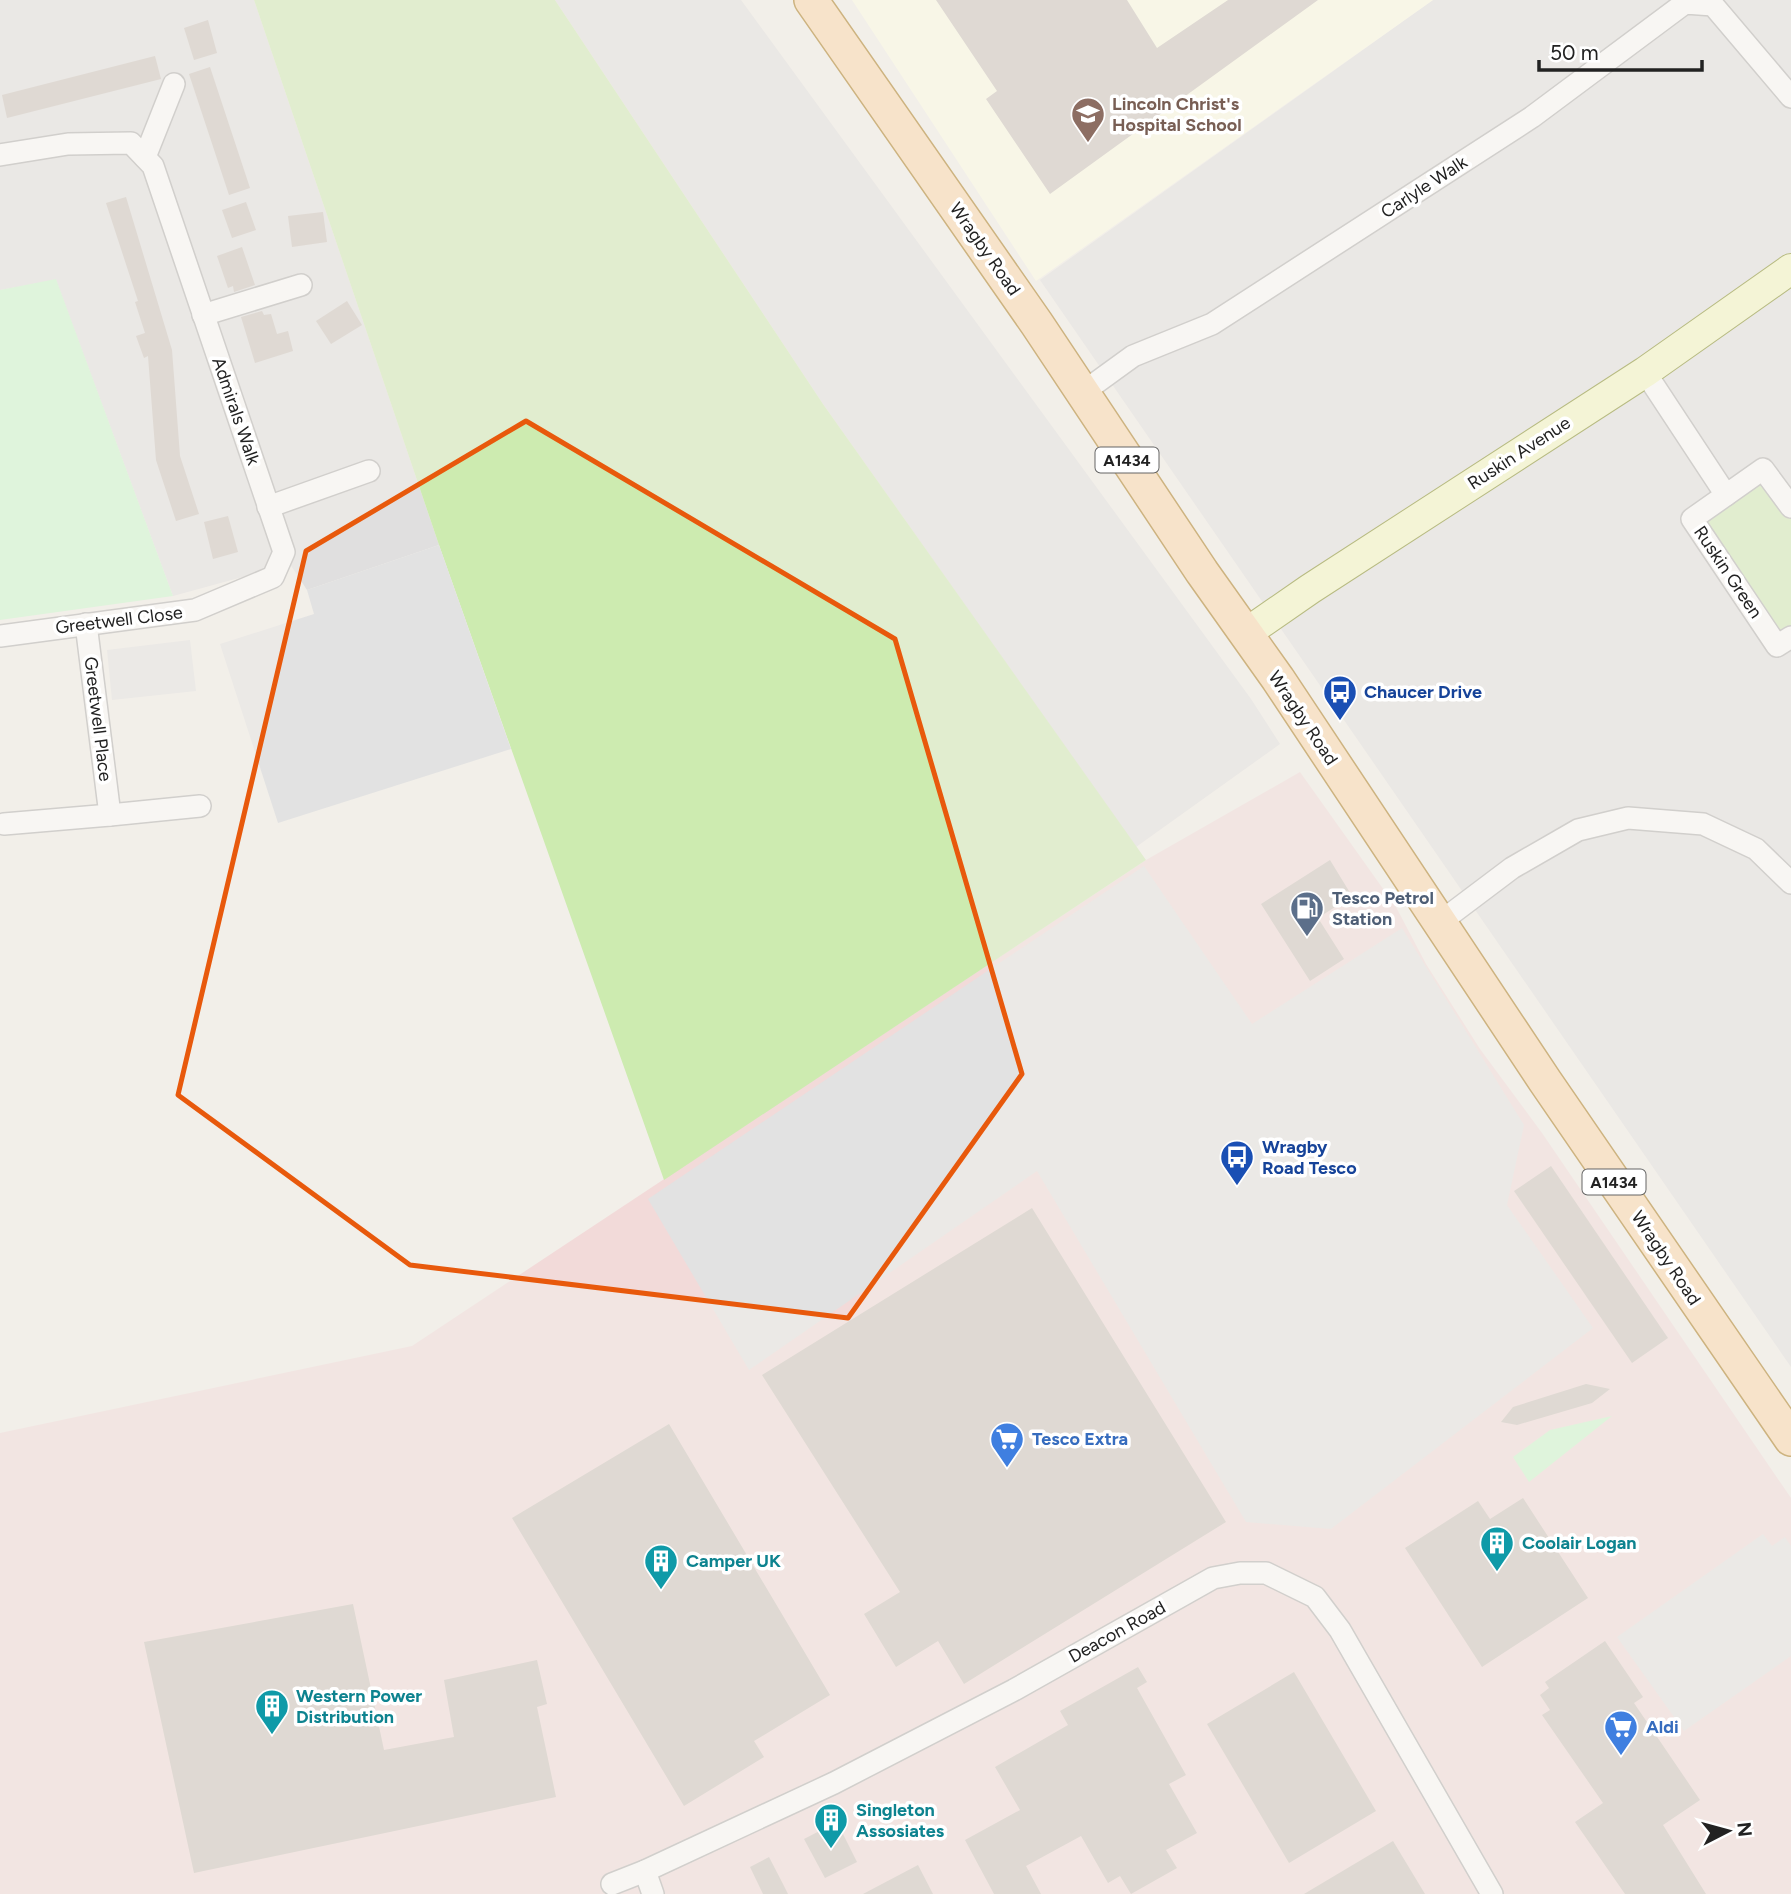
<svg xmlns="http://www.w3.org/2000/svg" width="1791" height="1894" font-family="Figtree,sans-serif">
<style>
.residential{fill:#e0dfdf}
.commercial{fill:#f2dad9}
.education{fill:#ffffe5}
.grass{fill:#cdebb0}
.park{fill:#c8facc}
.parking{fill:#e2e2e2}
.building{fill:#c7bfb8}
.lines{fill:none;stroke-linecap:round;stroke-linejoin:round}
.minor-casing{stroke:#a9a9a9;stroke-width:24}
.secondary-casing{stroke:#707d05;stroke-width:32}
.primary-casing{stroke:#a06b00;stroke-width:36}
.minor{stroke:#fff;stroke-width:21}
.secondary{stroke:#f7fabf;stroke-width:30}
.primary{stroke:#fcd6a4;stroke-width:33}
.marked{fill:none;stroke:#e8590c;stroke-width:5;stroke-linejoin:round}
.labels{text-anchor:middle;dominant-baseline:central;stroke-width:7;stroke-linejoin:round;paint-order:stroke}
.shield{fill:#fff;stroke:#646464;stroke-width:2}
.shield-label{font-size:16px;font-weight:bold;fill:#222}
.education-label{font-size:18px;font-weight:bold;fill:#785e54;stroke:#fff;text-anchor:start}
.street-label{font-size:18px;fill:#222;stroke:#fff}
.transit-label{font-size:18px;font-weight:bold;fill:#164399;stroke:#fff;text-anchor:start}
.service-label{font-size:18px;font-weight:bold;fill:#4e5e75;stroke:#fff;text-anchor:start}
.shop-label{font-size:18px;font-weight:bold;fill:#366cbe;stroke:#fff;text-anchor:start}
.culture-label{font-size:18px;font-weight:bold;fill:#0d838f;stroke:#fff;text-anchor:start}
</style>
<rect width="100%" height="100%" fill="#f2efe9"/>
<g class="residential">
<polygon points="0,0 254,0 439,545 307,590 290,564 173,596 56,280 0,290"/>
<polygon points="555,0 741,0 1251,699 1280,744 1136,847 823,404"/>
<polygon points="1433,0 1791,0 1791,1367 1040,280"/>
</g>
<polygon class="commercial" points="1300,772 1396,907 1426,964 1480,1049 1542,1133 1791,1498 1791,1894 0,1894 0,1433 412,1346 1146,860"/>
<polygon class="education" points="852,0 1433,0 1036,281"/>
<g class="grass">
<polygon points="254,0 555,0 823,404 1146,860 664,1180 439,545"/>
<polygon points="1763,469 1791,507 1791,637 1777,646 1692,519"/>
</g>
<g class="park">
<polygon points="56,279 173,596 0,620 0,290"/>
<polygon points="1612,1416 1529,1482 1513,1457 1550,1430"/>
</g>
<g class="parking">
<polygon points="439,545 511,749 278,823 220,644 314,614 307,590"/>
<polygon points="190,640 196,691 112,700 107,650"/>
<polygon points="1144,866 1252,1024 1402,928 1524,1125 1507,1205 1593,1328 1331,1529 1246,1522 1037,1171 749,1370 648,1199"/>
<polygon points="1763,1534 1772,1546 1785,1537 1791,1546 1791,1656 1684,1731 1617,1637"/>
</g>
<g class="building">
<polygon points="936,0 1127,0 1157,48 1228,0 1318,0 1050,194 986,99 997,91"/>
<polygon points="208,20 217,53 194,60 184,28"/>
<polygon points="155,56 161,79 7,118 2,95"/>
<polygon points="210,67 250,188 229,195 189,74"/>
<polygon points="126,197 172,350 180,456 199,514 176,521 156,460 148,356 144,358 136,336 145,333 135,302 138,301 106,203"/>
<polygon points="246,202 256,230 232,238 222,210"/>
<polygon points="323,212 327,242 292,247 288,216"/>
<polygon points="242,247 255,285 234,292 233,286 228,288 217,256"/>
<polygon points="347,301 362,325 331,344 316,321"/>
<polygon points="262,311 264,315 271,314 277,334 288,331 293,351 255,363 241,317"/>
<polygon points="228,516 238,552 213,559 204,522"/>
<polygon points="1330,860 1352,896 1318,918 1344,959 1310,981 1261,904"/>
<polygon points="1551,1166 1668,1338 1632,1363 1514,1191"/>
<polygon points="1032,1208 1226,1522 964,1684 938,1641 896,1667 864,1614 900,1592 762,1375"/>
<polygon points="1586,1384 1610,1389 1592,1403 1517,1425 1501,1422 1513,1407"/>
<polygon points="669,1424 830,1695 754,1741 764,1757 684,1806 512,1518"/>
<polygon points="1523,1498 1588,1598 1482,1667 1405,1548 1478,1501 1490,1519"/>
<polygon points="353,1604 384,1750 454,1737 444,1680 537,1660 547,1704 537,1707 556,1797 194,1873 144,1642"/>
<polygon points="1605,1641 1643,1697 1634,1703 1700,1800 1663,1825 1706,1894 1625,1894 1575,1822 1603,1803 1542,1715 1550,1710 1540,1695 1549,1688 1545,1682"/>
<polygon points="1138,1667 1147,1682 1137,1688 1186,1775 1169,1784 1197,1833 1166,1850 1177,1868 1131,1894 1120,1876 1108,1883 1081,1836 1026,1866 1041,1894 994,1894 965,1840 1020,1810 995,1767 1068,1725 1060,1711"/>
<polygon points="1294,1672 1376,1811 1289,1863 1207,1724"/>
<polygon points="837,1822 857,1862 825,1878 804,1839"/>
<polygon points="1393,1841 1425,1894 1304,1894"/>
<polygon points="769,1857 783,1884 788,1894 763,1894 750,1867"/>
<polygon points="918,1865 933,1894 863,1894"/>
</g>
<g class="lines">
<g class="minor-casing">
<g id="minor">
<polyline points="0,155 68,144 131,143 153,166 284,552 273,577 195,610 0,636"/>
<polyline points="145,157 174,84"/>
<polyline points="203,315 301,285"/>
<polyline points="1645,372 1726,495"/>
<polyline points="1082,393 1133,356 1212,324 1532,117 1685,3 1713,5 1791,97"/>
<polyline points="268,507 369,471"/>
<polyline points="1791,507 1763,469 1692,519 1777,646 1791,637"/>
<polyline points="86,624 110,815 200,806"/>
<polyline points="4,824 110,815"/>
<polyline points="1439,923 1512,868 1578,830 1628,818 1703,824 1756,849 1791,883"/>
<polyline points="645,1871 653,1894"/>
<polyline points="612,1884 645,1871 834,1783 1014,1690 1213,1578 1240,1573 1266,1573 1315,1597 1340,1630 1492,1894"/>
</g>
</g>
<g class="secondary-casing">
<polyline id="secondary" points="1245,634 1310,589 1645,372 1791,269"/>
</g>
<g class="primary-casing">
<polyline id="primary" points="811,0 1037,324 1202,572 1278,679 1545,1081 1791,1439"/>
</g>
<use href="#minor" class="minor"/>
<use href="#secondary" class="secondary"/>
<use href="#primary" class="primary"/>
</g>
<path d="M0 0H1791V1894H0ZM526,421L895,639L1022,1074L848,1318L410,1265L178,1095L306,551Z" fill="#f2efe9" fill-opacity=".55" fill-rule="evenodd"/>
<path class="marked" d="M526,421L895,639L1022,1074L848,1318L410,1265L178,1095L306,551Z"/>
<defs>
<g id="school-pin" transform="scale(1.75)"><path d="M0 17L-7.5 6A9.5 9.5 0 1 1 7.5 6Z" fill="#8d6e63" stroke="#fff"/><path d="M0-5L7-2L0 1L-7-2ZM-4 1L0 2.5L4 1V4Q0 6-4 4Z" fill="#fff"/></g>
<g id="bus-pin" transform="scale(1.75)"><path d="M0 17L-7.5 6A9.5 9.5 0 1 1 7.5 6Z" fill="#1a4fb4" stroke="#fff"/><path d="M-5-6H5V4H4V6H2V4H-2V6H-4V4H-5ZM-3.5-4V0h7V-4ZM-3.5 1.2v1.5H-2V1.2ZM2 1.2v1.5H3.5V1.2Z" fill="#fff"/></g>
<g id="fuel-pin" transform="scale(1.75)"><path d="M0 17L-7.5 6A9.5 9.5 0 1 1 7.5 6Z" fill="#5c6f8a" stroke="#fff"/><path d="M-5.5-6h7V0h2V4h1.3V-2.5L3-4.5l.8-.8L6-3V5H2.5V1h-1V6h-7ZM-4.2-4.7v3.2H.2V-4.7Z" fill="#fff"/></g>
<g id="supermarket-pin" transform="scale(1.75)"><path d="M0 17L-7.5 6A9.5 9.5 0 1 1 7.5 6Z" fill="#3f7fe0" stroke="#fff"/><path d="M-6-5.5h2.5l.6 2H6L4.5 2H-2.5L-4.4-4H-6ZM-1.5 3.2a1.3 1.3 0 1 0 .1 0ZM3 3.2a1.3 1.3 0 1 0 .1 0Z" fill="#fff"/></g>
<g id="building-pin" transform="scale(1.75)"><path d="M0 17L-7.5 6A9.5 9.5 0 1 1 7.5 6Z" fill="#0f9aa8" stroke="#fff"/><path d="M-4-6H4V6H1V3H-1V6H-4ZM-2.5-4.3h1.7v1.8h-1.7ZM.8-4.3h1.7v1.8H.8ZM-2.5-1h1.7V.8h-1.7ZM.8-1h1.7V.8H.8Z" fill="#fff"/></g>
</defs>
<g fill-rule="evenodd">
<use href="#school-pin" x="1088" y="114"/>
<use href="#bus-pin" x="1340" y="692"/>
<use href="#fuel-pin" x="1307" y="908"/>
<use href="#bus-pin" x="1237" y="1157"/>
<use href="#supermarket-pin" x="1007" y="1439"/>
<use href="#building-pin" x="1497" y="1543"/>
<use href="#building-pin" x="661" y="1561"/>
<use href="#building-pin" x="272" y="1706"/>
<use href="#supermarket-pin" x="1621" y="1727"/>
<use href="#building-pin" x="831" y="1820"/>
</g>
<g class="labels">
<g class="shield">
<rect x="1095.5" y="447.5" width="63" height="25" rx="5"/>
<rect x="1582.5" y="1169.5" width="63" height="25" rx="5"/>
</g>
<g class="shield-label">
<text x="1127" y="460">A1434</text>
<text x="1614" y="1182">A1434</text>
</g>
<g class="education-label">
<text x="1112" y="104">Lincoln Christ's<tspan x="1112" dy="21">Hospital School</tspan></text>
</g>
<g class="street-label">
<text transform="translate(1424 187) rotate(-33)">Carlyle Walk</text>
<text transform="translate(985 249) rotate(55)">Wragby Road</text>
<text transform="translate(236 411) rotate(71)">Admirals Walk</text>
<text transform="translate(1519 453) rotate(-33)">Ruskin Avenue</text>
<text transform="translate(1728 572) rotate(56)">Ruskin Green</text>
<text transform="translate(119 620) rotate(-7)">Greetwell Close</text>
<text transform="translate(1303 718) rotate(56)">Wragby Road</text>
<text transform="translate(98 719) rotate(83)">Greetwell Place</text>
<text transform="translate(1666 1258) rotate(56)">Wragby Road</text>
<text transform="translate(1117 1632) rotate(-29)">Deacon Road</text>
</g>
<g class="transit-label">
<text x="1364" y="692">Chaucer Drive</text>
<text x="1262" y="1147">Wragby<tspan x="1262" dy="21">Road Tesco</tspan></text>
</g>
<g class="service-label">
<text x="1332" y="898">Tesco Petrol<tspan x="1332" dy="21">Station</tspan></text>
</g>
<g class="shop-label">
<text x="1032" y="1439">Tesco Extra</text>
<text x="1646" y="1727">Aldi</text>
</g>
<g class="culture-label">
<text x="1522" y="1543">Coolair Logan</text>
<text x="686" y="1561">Camper UK</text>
<text x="296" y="1696">Western Power<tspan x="296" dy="21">Distribution</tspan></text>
<text x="856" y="1810">Singleton<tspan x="856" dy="21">Assosiates</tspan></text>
</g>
</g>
<g transform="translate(1728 1831) rotate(84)" stroke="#ffffff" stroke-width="5" paint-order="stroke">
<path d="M0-5L12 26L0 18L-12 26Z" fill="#222222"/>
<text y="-10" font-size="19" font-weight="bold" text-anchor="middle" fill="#222222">N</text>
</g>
<path d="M1539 60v10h163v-10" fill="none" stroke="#222222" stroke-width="3.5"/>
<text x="1550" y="60" font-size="21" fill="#222222" stroke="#ffffff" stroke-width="5" paint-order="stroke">50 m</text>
</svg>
